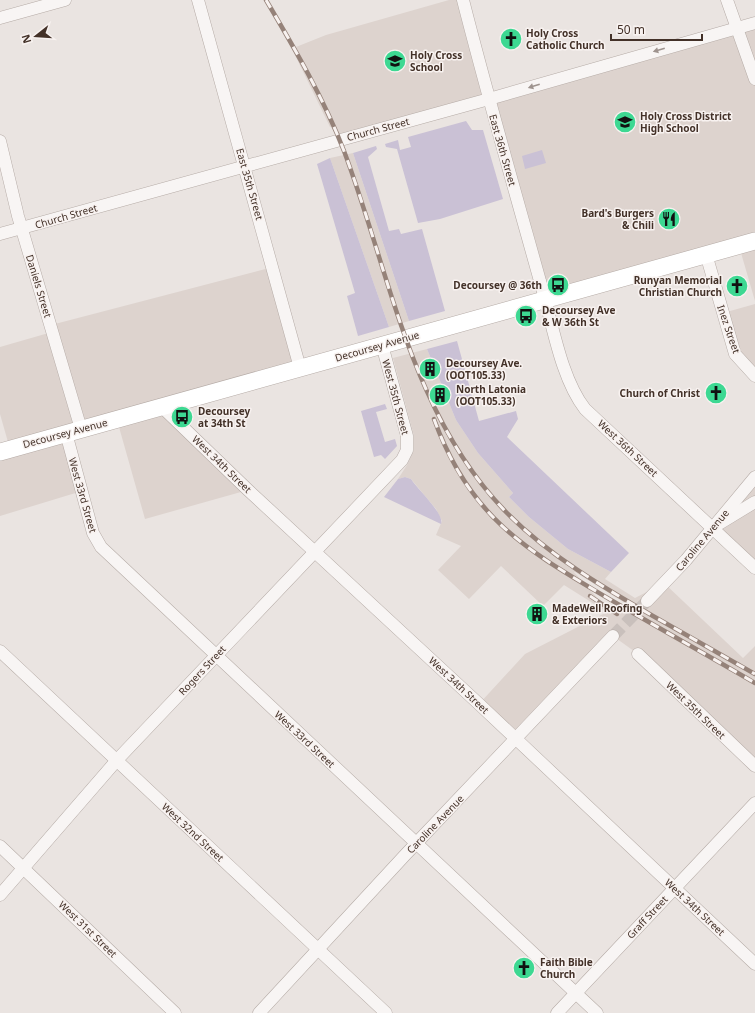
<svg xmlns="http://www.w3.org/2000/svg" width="755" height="1013" font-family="'Noto Sans',sans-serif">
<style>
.built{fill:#ddd3ce;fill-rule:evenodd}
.green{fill:#cac1d5}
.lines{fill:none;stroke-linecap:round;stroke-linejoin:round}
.street-tunnel{stroke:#c9c0bc;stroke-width:12;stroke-dasharray:12 6;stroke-linecap:butt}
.street-casing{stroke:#b5aba6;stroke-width:13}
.secondary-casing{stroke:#b5aba6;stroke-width:18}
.street{stroke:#f8f5f4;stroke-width:12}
.secondary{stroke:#fff;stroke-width:17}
.rail-casing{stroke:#958279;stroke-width:4.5}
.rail{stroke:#f8f2f0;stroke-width:3;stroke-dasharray:9;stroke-linecap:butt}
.oneway{fill:#9e938e}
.labels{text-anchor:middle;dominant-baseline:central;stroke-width:3;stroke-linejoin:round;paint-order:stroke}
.poi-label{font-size:10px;font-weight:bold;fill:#433128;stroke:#f8f2f0;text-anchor:start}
.street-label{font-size:10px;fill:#433128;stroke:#f8f2f0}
</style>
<rect width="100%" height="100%" fill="#eae4e1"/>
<g class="built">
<polygon points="264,0 269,0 296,47 326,35 449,0 463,0 489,99 755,23 755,301 739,246 545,300 489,99 339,140 333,126 330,127 294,53"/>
<polygon points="353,153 409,321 389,327 330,158"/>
<polygon points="273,267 300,368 162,407 248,490 145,519 117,420 66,433 82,491 0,516 0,452 10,449 0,414 0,347 52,332 51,325"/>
<polygon points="755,304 755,376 735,354 723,313"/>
<path d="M427,349L456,420L478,453L513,493L509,497L529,517L568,549L611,572L605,579L635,598L664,583L743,658L755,646V766L638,654L613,636L516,738L479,704L525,654L607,612L564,585L543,606L501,566L469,599L438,570L461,546L436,535L442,521L436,509L411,479L405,477L398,479L407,465L414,450V436L393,358ZM574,572H575L625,603L609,611Z"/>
<polygon points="755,477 755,568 713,527"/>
</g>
<g class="green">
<polygon points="466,121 472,130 483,130 503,199 440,219 418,223 397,149 386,147 385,144 398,140 400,150 411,147 408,137"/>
<polygon points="376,146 377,149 368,157 389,231 399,229 401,234 422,229 445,311 409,321 353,153"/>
<polygon points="542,150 546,163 525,169 522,156"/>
<polygon points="330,158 389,327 358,336 347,296 355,293 317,164"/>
<polygon points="457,341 479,421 516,411 518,419 507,437 629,553 611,572 568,549 529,517 509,497 513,493 478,453 456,420 427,349"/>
<polygon points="385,404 387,409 376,412 385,442 395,439 397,446 385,459 381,455 374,457 361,411"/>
<path d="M405,477L411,479C417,489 445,514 441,524L384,497L398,479Z"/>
</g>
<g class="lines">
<polyline class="street-tunnel" points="613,636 647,601"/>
<g class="street-casing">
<g id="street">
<polyline points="198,0 300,368"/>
<path d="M463,0C487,94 514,188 540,281C552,320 560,377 585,409L755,568"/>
<polyline points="727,0 755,79"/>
<polyline points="0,18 65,0"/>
<polyline points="0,141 18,216 81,429"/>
<polyline points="0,234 489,99 755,23"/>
<polyline points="706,254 735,354 755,376"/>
<polyline points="162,407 248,490 479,704 755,964"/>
<polyline points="66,433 93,533 101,547 597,1013"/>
<polyline points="717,525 755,502"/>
<polyline points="647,601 686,560 755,477"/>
<polyline points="0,651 386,1013"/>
<polyline points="638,654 755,766"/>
<polyline points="0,846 175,1013"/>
<polyline points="0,895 117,760 402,460 407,450 407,436 382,345"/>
<polyline points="259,1013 406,854 613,636"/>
<polyline points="557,1013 755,803"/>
</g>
</g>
<g class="secondary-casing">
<polyline id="secondary" points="0,452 755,241"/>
</g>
<use href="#street" class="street"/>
<use href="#secondary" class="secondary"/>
<g class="rail-casing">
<g id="rail">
<path d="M266,0C295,49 324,99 344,151C391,276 411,415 507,513C550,556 601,586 653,616C687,635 721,655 755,674"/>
<path d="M434,419C471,521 529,551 616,603C662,630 709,656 755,683"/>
<polyline points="590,596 617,614"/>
</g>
</g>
<use href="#rail" class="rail"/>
</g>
<defs><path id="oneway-solid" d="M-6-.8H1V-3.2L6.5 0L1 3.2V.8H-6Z"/></defs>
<g class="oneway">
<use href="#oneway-solid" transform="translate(659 50) rotate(164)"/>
<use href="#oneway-solid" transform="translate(534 86) rotate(163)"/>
</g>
<defs>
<g id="church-disc" transform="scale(1.15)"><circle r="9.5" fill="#3dd892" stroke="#f8f2f0"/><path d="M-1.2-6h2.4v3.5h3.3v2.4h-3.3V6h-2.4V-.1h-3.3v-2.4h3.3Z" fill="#111"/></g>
<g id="school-disc" transform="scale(1.15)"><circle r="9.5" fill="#3dd892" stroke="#f8f2f0"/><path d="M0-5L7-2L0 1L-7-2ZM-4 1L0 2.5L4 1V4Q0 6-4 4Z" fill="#111"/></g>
<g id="restaurant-disc" transform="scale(1.15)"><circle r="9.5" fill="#3dd892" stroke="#f8f2f0"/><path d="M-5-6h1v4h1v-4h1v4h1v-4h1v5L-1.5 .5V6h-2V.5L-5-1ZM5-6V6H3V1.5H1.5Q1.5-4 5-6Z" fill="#111"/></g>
<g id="bus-disc" transform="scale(1.15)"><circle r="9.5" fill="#3dd892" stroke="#f8f2f0"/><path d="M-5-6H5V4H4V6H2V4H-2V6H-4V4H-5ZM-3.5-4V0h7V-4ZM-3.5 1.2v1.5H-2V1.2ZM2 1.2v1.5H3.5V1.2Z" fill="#111"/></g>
<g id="building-disc" transform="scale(1.15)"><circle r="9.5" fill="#3dd892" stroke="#f8f2f0"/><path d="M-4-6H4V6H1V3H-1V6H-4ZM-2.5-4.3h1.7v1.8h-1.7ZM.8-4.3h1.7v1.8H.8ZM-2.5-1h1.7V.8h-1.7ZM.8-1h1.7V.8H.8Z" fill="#111"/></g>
</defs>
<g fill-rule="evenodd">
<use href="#church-disc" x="511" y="39"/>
<use href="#school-disc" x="395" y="61"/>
<use href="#school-disc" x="625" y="122"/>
<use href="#restaurant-disc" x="669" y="219"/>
<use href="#bus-disc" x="558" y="285"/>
<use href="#church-disc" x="737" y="286"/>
<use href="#bus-disc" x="526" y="316"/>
<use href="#building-disc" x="430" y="369"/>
<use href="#church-disc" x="716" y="393"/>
<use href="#building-disc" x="440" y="395"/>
<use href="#bus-disc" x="182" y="417"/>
<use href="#building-disc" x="537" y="614"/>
<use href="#church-disc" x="524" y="968"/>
</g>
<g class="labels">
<g class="poi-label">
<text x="526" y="33">Holy Cross<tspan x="526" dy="12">Catholic Church</tspan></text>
<text x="410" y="55">Holy Cross<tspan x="410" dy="12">School</tspan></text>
<text x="640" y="116">Holy Cross District<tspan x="640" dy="12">High School</tspan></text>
<text x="654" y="213" text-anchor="end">Bard's Burgers<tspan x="654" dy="12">&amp; Chili</tspan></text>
<text x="722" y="280" text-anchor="end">Runyan Memorial<tspan x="722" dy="12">Christian Church</tspan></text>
<text x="542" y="285" text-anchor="end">Decoursey @ 36th</text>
<text x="542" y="310">Decoursey Ave<tspan x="542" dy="12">&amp; W 36th St</tspan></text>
<text x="446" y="363">Decoursey Ave.<tspan x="446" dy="12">(OOT105.33)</tspan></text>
<text x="456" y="389">North Latonia<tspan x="456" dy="12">(OOT105.33)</tspan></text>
<text x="700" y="393" text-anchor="end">Church of Christ</text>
<text x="198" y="411">Decoursey<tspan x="198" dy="12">at 34th St</tspan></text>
<text x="552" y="608">MadeWell Roofing<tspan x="552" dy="12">&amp; Exteriors</tspan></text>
<text x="540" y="962">Faith Bible<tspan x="540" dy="12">Church</tspan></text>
</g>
<g class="street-label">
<text transform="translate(378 129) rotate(-15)">Church Street</text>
<text transform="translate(503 150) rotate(74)">East 36th Street</text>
<text transform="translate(250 184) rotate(74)">East 35th Street</text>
<text transform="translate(66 216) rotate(-16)">Church Street</text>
<text transform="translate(39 286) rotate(73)">Daniels Street</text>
<text transform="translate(729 329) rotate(71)">Inez Street</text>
<text transform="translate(377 346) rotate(-16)">Decoursey Avenue</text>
<text transform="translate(396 397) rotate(75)">West 35th Street</text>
<text transform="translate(65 433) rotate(-15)">Decoursey Avenue</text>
<text transform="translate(628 448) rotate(43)">West 36th Street</text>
<text transform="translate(222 464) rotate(44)">West 34th Street</text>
<text transform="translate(83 495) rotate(74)">West 33rd Street</text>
<text transform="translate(702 540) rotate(-50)">Caroline Avenue</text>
<text transform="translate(202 670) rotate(-47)">Rogers Street</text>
<text transform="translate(459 685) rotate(43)">West 34th Street</text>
<text transform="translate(696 710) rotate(44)">West 35th Street</text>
<text transform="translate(305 739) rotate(43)">West 33rd Street</text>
<text transform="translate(435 824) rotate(-46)">Caroline Avenue</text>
<text transform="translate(193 832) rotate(43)">West 32nd Street</text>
<text transform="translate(695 907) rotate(43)">West 34th Street</text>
<text transform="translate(647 917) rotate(-47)">Graff Street</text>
<text transform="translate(88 929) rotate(44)">West 31st Street</text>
</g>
</g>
<g transform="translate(36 36) rotate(253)" stroke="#f8f2f0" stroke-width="3" paint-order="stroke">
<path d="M0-3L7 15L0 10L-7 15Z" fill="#433128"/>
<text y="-6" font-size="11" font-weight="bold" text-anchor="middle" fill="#433128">N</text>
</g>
<path d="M611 34v6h91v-6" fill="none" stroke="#433128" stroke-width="2"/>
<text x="617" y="34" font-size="12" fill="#433128" stroke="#f8f2f0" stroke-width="3" paint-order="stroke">50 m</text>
</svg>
